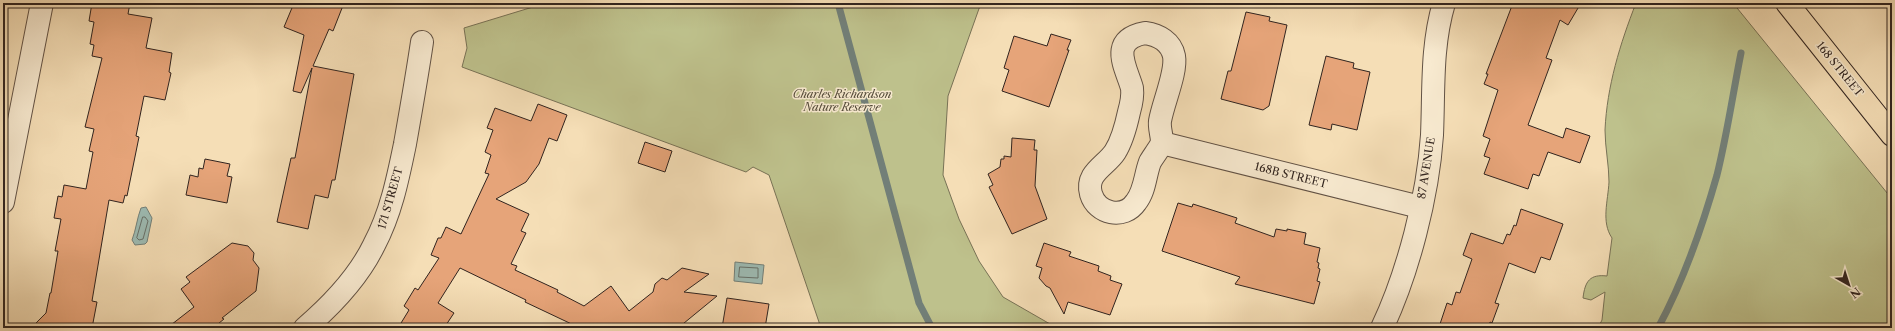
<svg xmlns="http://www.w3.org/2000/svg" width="1895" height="331" font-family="'Libre Caslon Text',serif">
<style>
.green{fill:#bec18c;stroke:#787256}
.water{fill:#9dbbb3;stroke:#727f78}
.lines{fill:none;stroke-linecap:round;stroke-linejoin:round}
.shore{stroke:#677069;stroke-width:1}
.stream{stroke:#727f78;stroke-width:7}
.building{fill:#e6a479;stroke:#31241f}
.minor-casing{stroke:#625245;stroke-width:24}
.major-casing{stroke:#31241f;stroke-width:24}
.minor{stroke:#f8ead0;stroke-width:22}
.major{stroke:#f5deb6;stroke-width:22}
.labels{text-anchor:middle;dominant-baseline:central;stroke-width:3;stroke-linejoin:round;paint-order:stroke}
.street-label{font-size:11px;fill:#31241f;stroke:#f8ead0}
.park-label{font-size:11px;font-style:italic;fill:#544b3a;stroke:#f8ead0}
</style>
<rect width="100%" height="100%" fill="#f5deb6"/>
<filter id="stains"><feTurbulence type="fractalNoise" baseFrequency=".005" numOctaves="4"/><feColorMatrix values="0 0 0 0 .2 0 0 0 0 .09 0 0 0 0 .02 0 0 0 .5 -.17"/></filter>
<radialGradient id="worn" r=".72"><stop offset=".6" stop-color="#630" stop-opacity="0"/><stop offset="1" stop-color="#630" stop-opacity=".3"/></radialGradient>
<g class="green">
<polygon points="546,3 981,3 948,96 943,175 959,219 979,261 1003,297 1057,328 821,328 769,175 753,167 746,172 462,67 467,48 464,28"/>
<path d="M1636,3H1733L1892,199V328H1598L1602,320L1605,292L1591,300L1583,298C1585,281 1590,274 1607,276L1612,238C1601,222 1608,201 1609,182C1609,165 1605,147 1605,130C1607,86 1620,44 1636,3Z"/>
</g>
<g class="water">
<path d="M146,207L152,218L147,242L145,244L135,245L132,240C136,230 137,218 141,208Z"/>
<polygon points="735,262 764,265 762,284 734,281"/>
</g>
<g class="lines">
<g class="shore">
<polygon points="143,217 145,217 148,221 143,239 139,240 137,238"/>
<polygon points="740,267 758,268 758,278 739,277"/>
</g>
<g class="stream">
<polyline points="838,3 919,303 932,328"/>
<path d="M1658,328C1684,280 1702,228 1717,175C1727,135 1733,93 1741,53"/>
</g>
</g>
<g class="building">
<polygon points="92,3 130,3 128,14 152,18 146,48 172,53 169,72 171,73 165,100 144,96 136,136 139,137 127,196 125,195 123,203 109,200 92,301 97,302 92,328 31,328 46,313 50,293 51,293 58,251 55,251 61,219 54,218 58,196 62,197 64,185 86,189 93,152 89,151 94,129 85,127 102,58 92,56 94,45 90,44 94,22 89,21"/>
<polygon points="294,3 344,3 333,31 329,29 313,66 354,74 335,180 332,180 328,198 315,195 308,229 277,222 291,158 295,158 312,68 301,93 293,91 304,35 284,27"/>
<polygon points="1513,3 1581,3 1568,25 1560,20 1546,58 1552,60 1528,125 1563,138 1566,128 1590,136 1580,163 1548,152 1539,176 1533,174 1528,189 1484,174 1490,158 1484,156 1490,139 1483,136 1498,90 1484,84 1488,74 1486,74"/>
<polygon points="1246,12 1270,17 1269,21 1287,25 1269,106 1263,110 1221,99 1228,71 1231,71"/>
<polygon points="1051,34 1071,40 1067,50 1069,50 1049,107 1002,91 1009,70 1004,68 1014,36 1047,46"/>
<polygon points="1326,56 1354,63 1353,68 1370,72 1357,130 1332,124 1331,130 1309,125"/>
<polygon points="538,104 567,115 557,141 549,138 539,164 526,182 496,199 529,214 521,231 526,233 511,264 517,266 515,270 558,290 557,292 584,306 611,286 629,311 653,292 655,284 662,278 667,280 682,268 709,274 684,292 717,296 678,328 580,328 525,302 526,300 460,268 438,303 454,313 444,328 398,328 409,310 404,306 415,288 418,290 439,258 431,255 438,238 441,238 446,227 461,234 489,174 485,173 491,155 485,152 493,130 487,128 495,108 531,121"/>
<polygon points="1012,138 1035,140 1034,150 1037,150 1035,186 1047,219 1012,234 989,187 993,185 988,174 1000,167 1001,159 1004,159 1004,156 1011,157"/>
<polygon points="645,142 672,151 665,172 638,163"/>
<polygon points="205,159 230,164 227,176 232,177 227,203 186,195 190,175 198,177 199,168 203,169"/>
<polygon points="1178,203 1192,207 1193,204 1237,218 1235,223 1274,237 1276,229 1287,231 1287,229 1306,233 1304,244 1320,248 1317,262 1319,263 1318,268 1320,269 1317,281 1320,282 1314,304 1235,284 1240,277 1162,251"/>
<polygon points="1521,209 1563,224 1550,260 1541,257 1535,273 1509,263 1495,303 1499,304 1492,323 1490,322 1488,328 1441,328 1442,325 1440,324 1447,303 1452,305 1456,292 1460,293 1472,259 1463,255 1471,233 1503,244 1507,234 1510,235 1514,225 1516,226"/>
<polygon points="232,243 248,246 254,253 253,260 259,268 256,291 222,318 224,319 213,328 167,328 194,307 181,289 190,282 186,277"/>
<polygon points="1044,243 1071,252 1069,256 1099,266 1098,271 1111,276 1110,280 1122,284 1110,315 1068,302 1064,314 1050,288 1046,286 1039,278 1042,268 1036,266"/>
<polygon points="727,298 769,304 765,328 722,328"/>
</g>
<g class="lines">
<g class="minor-casing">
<g id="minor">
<path d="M1145,33C1159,35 1171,42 1174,56C1177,72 1163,103 1160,121C1159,128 1162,135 1162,142C1162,145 1152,158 1150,162C1145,175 1145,191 1136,202C1124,220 1097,214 1091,194C1085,173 1106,166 1115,152C1122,141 1126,126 1129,112C1131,105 1133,96 1132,88C1126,67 1108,40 1145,33Z"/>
<polyline points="1162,143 1420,207"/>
<polyline points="3,202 42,3"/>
<path d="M305,328C333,304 358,278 374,245C391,213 398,178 405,144C411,110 417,76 422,42"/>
<path d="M1382,328C1408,273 1428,196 1432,135C1434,90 1431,47 1444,3"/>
</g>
</g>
<g class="major-casing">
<polyline id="major" points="1787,3 1892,135"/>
</g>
<use href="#minor" class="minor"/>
<use href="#major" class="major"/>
</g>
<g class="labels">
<g class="street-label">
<text transform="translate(1840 69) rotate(51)">168 STREET</text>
<text transform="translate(1426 168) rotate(-81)">87 AVENUE</text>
<text transform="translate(1291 175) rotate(14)">168B STREET</text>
<text transform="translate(390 198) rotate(-74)">171 STREET</text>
</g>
<g class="park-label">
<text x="842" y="94">Charles Richardson<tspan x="842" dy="13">Nature Reserve</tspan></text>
</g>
</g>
<rect width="1895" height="331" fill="none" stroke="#f5deb6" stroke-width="16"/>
<rect x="4" y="4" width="1887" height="323" fill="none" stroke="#31241f" stroke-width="2"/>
<rect x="8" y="8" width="1879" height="315" fill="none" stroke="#31241f"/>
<g transform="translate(1849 285) rotate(141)" stroke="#f8ead0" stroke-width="3" paint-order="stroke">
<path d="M0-3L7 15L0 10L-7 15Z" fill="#31241f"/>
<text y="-6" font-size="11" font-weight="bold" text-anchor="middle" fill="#31241f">N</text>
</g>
<rect width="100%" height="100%" filter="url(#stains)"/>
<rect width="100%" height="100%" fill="url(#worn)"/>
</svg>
